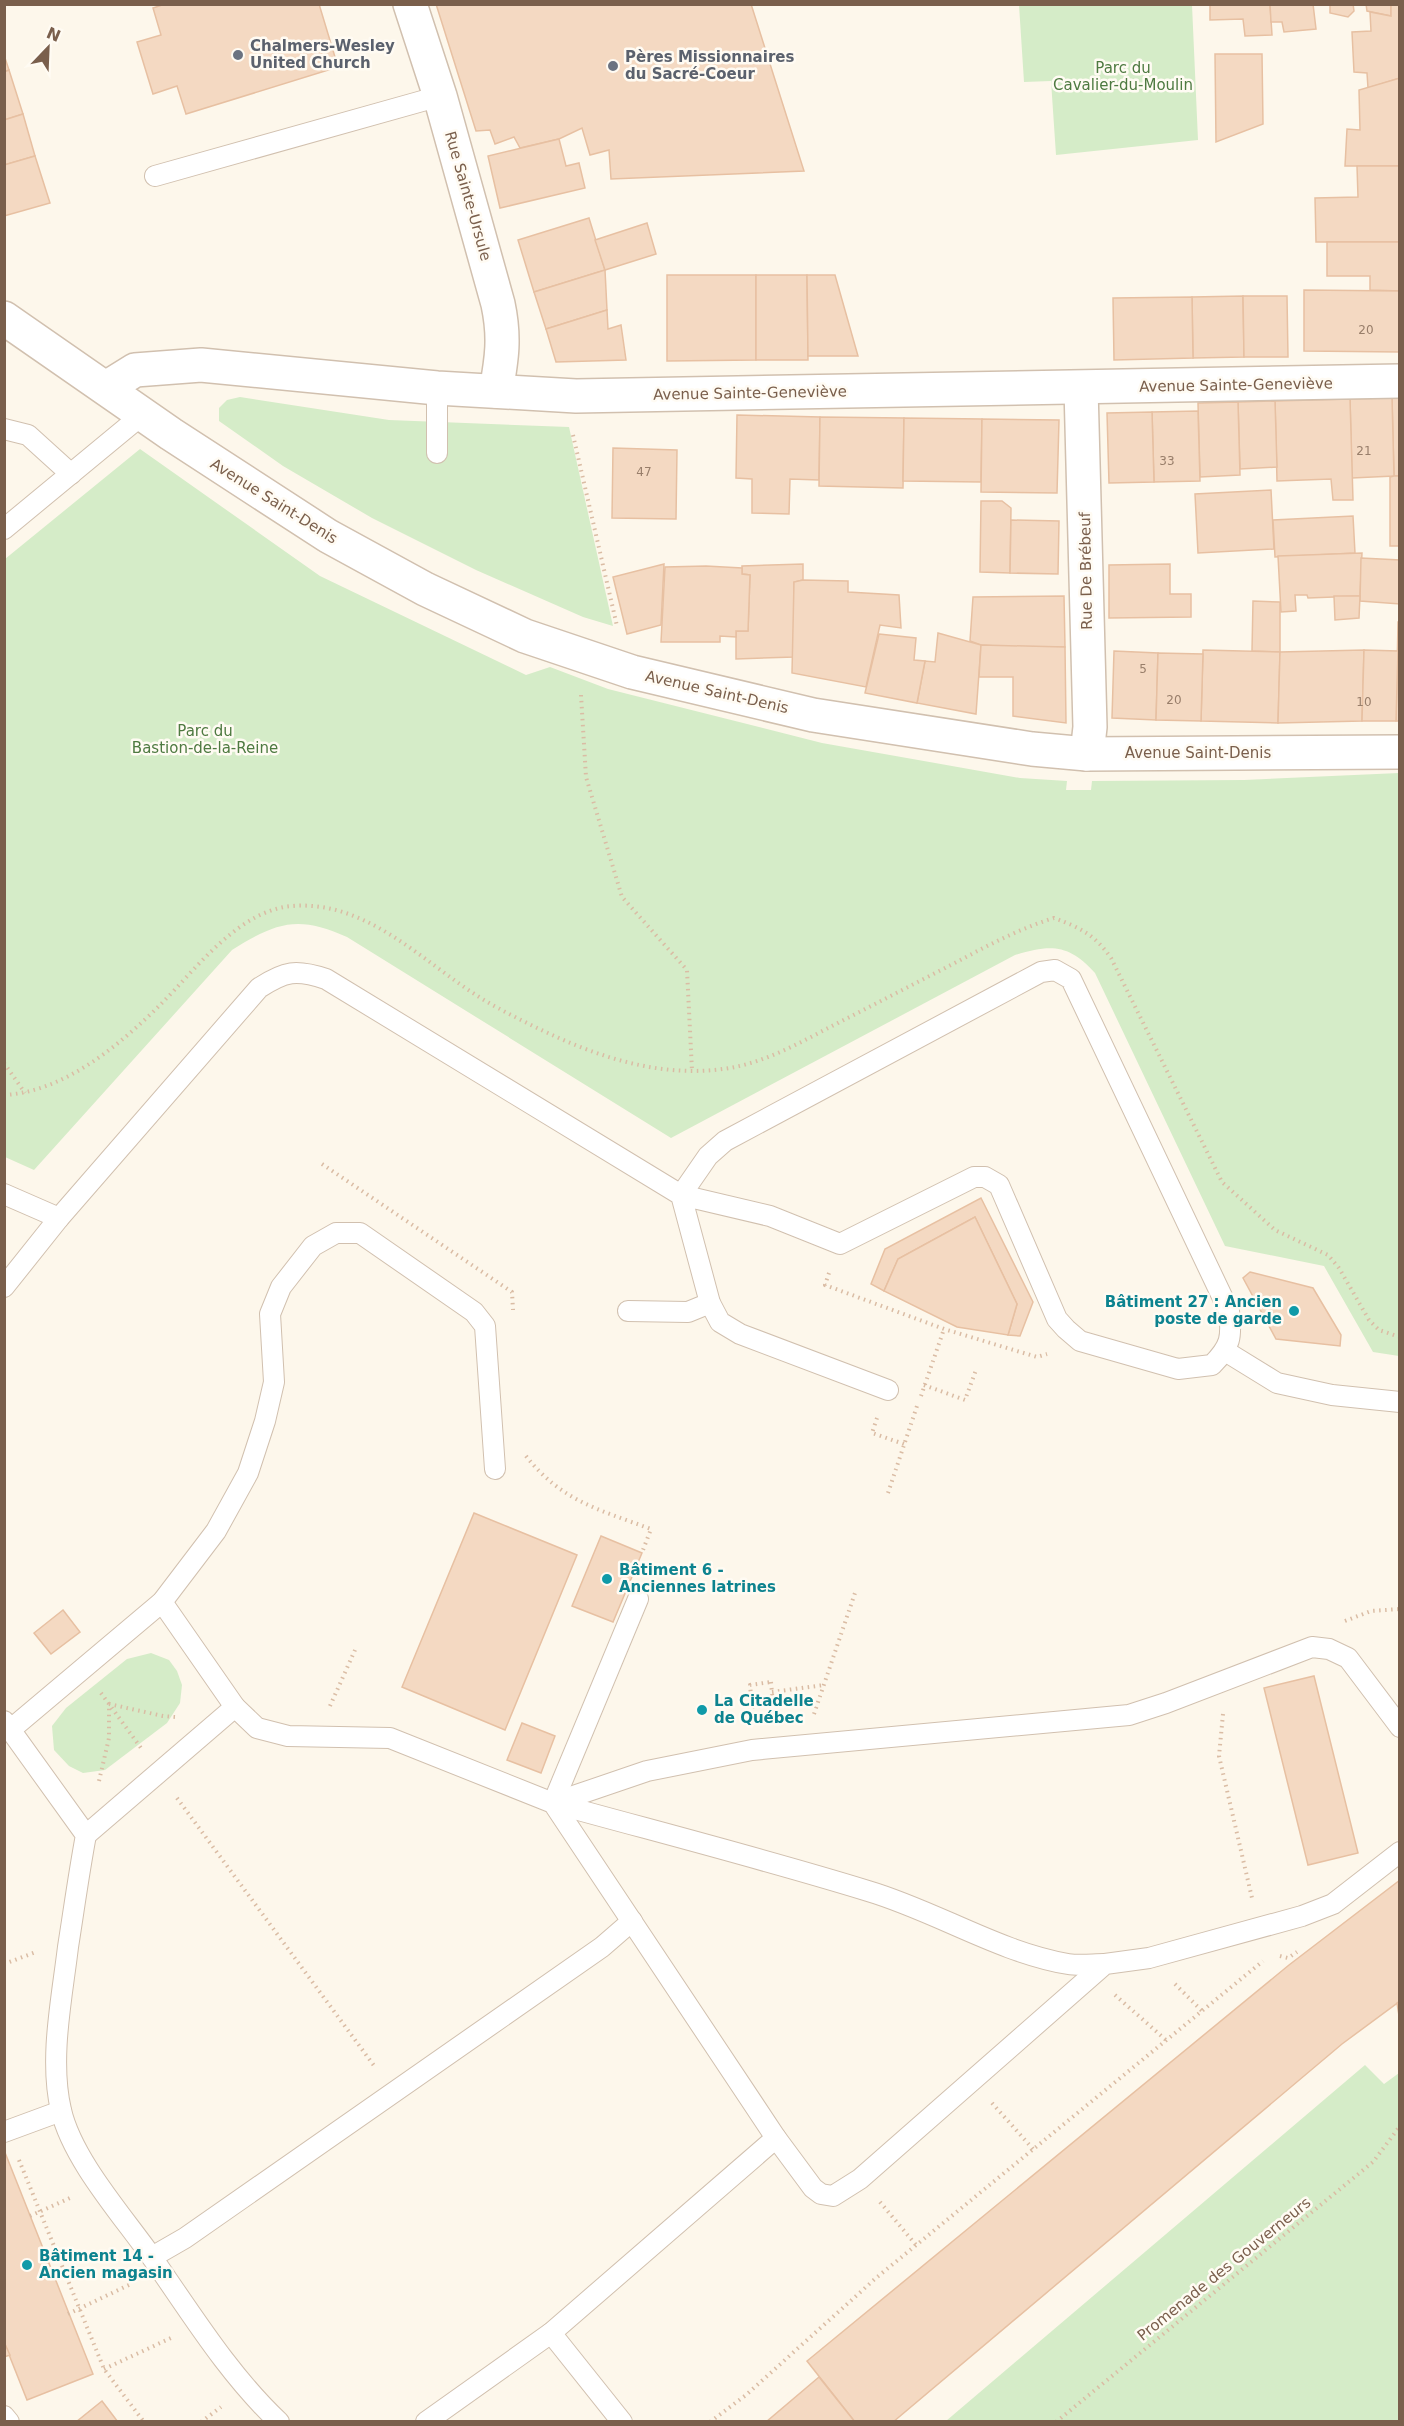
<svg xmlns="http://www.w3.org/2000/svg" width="1404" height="2426" font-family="'DejaVu Sans',sans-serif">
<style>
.green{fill:#d5ecc8}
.building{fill:#f4d9c2;stroke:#e7c0a2;stroke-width:1.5}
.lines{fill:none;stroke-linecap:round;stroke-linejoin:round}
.service-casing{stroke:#d1c0af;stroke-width:22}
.minor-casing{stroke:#d1c0af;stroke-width:36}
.path{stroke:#dabca4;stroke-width:4;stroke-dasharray:1.5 4.5;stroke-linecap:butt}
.service{stroke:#fff;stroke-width:20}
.minor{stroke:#fff;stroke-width:33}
.worship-dot{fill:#6b7280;stroke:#fffbf3;stroke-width:2}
.culture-dot{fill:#0f9aa8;stroke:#fffbf3;stroke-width:2}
.labels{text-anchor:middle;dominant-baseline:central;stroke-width:5;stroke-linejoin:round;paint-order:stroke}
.number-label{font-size:12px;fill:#987e6a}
.worship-label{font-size:15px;font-weight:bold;fill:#5b616d;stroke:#fffbf3;text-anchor:start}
.park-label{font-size:15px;fill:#4e7a41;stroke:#fffbf3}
.street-label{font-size:15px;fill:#7a5f4c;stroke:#fffbf3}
.culture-label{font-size:15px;font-weight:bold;fill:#0d838f;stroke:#fffbf3;text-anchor:start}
</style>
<rect width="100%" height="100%" fill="#fdf7eb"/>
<g class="green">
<polygon points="1019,5 1192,5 1198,140 1056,155 1051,81 1024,82"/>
<polygon points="240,397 389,420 569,427 613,626 583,617 476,570 372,518 283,466 219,421 219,408 227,400"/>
<path d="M140,449L320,576L526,675L550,667L608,689L822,743L1020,778L1067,781L1066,790H1091L1092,781L1244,780L1399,773V1356L1373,1352L1324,1266L1225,1246L1095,973C1069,944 1051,944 1015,955L671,1138L347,937C298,915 277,922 232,950L34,1170L5,1157V559Z"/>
<polygon points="151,1653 169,1660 177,1671 182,1685 180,1703 167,1723 105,1770 83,1773 69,1766 54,1750 52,1726 66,1708 127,1659"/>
<polygon points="1365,2065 1384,2084 1399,2073 1399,2421 946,2421"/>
</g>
<g class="building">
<polygon points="165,4 319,4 338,67 186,114 177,86 153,94 137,42 161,35 153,8"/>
<polygon points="436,4 751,4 804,171 611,179 609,150 590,155 582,128 559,139 520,148 514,137 495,144 490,130 476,131"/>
<polygon points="1210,4 1270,4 1272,35 1245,36 1243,19 1210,20"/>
<polygon points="1270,4 1313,4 1316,29 1284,32 1282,22 1271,22"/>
<polygon points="1330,4 1353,4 1354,11 1348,17 1330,13"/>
<polygon points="1366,4 1391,4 1391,16 1367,11"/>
<polygon points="1391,4 1400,4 1400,78 1368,88 1367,73 1354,72 1352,32 1371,31 1370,12 1391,16"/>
<polygon points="1215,54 1262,54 1263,124 1216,142"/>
<polygon points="4,55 9,70 4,72"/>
<polygon points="9,70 23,114 4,120 4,72"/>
<polygon points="1400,78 1400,166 1345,166 1347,129 1360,130 1359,90"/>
<polygon points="23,114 35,156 4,165 4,120"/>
<polygon points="559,139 566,166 579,163 585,188 500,208 488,156"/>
<polygon points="35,156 50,203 4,216 4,165"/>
<polygon points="1357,166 1400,166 1400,242 1316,242 1315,198 1358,197"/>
<polygon points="589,218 605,270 534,292 518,240"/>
<polygon points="647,223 656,254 605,270 595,240"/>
<polygon points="1327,242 1400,242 1400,291 1370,290 1370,276 1327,276"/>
<polygon points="605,270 607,310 546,329 534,292"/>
<polygon points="667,275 756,275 756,360 667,361"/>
<polygon points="756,275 807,275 808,360 756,360"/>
<polygon points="807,275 835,275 858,356 808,356"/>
<polygon points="1304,290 1400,291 1400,352 1304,351"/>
<polygon points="1243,296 1244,357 1193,358 1192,297"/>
<polygon points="1243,296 1287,296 1288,357 1244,357"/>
<polygon points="1192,297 1193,358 1114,360 1113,298"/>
<polygon points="607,310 608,329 621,325 626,360 556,362 546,329"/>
<polygon points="1392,398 1400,398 1400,476 1394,476"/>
<polygon points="1392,398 1394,476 1352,478 1350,399"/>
<polygon points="1350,399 1353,500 1333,500 1331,479 1277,481 1275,401"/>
<polygon points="1275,401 1277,467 1240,469 1238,402"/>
<polygon points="1238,402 1240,475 1200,477 1198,403"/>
<polygon points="1198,411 1200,481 1154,482 1152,412"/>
<polygon points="1152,412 1154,482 1109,483 1107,413"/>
<polygon points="737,415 820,417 819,480 790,479 789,514 752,513 752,479 736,478"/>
<polygon points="820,417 904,418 903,488 819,486"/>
<polygon points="904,418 982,419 981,482 903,481"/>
<polygon points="982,419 1059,420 1057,493 981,492"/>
<polygon points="613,448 677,450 676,519 612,518"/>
<polygon points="1394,476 1400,476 1400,546 1390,546 1390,477"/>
<polygon points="1271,490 1274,549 1198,553 1195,494"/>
<polygon points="981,501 1002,501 1011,508 1010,573 980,572"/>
<polygon points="1353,516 1355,553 1275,557 1273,520"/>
<polygon points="1011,520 1059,521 1058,574 1010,573"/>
<polygon points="1362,553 1360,596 1308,598 1307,595 1295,595 1296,611 1281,612 1278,556"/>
<polygon points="1361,558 1400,560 1400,604 1360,601"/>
<polygon points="664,564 661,625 627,634 613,577"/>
<polygon points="803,564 803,580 794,582 794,657 736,659 736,631 748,631 750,575 742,574 742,566"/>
<polygon points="1170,564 1170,594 1191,594 1191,617 1109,618 1109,565"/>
<polygon points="706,566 742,568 742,574 750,575 748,631 736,631 736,637 720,636 720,642 661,642 665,567"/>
<polygon points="803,580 848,581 848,592 899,595 901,628 880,625 866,687 792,673 794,582"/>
<polygon points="1064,596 1065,647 1012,647 981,645 970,641 973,597"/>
<polygon points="1334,596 1360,596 1359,618 1335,620"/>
<polygon points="1253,601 1280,602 1280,652 1252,651"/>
<polygon points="1398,622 1400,622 1400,721 1396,721"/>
<polygon points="938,633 981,645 976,714 917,703 925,661 935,662"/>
<polygon points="879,634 916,638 914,660 925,661 917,703 865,693"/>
<polygon points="981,645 1065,647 1066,723 1013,716 1013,677 979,677"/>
<polygon points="1203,650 1280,652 1278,723 1201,721"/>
<polygon points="1364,650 1362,721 1278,723 1280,652"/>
<polygon points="1364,650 1398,651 1396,721 1362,721"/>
<polygon points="1114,651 1158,653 1156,720 1112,718"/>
<polygon points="1158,653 1203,654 1201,721 1156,720"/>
<polygon points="981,1198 1033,1302 1020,1336 1008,1335 1017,1304 975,1217 898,1259 884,1291 871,1284 885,1249"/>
<polygon points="975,1217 1017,1304 1008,1335 957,1327 884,1291 898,1259"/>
<polygon points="1250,1272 1313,1288 1341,1335 1340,1346 1276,1339 1243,1278"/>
<polygon points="474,1513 577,1555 505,1730 402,1687"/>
<polygon points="601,1536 642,1553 613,1622 572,1606"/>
<polygon points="63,1610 80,1632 51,1654 34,1633"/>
<polygon points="1314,1676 1358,1853 1308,1865 1264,1688"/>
<polygon points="522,1723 555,1736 541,1773 507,1760"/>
<polygon points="1400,1880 1400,2001 1342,2044 893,2422 855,2422 807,2361 1289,1965"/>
<polygon points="1400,2001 1400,2022 1397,2003"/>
<polygon points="4,2150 93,2374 27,2400 4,2342"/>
<polygon points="4,2342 10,2355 4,2357"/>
<polygon points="819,2377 855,2422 766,2422"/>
<polygon points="102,2401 118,2422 76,2422"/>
</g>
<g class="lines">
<g class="service-casing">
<g id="service">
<polyline points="155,176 440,96"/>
<polyline points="4,429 28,435 71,474"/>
<polyline points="437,453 437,388"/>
<polyline points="4,529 142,415"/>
<polyline points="4,1194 59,1218"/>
<path d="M4,1287L59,1218L259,988C285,971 296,969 326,979L681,1195L770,1216L840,1244L974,1177H985L999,1185L1057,1319L1066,1329L1080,1341L1178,1369L1212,1365C1231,1346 1232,1337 1229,1311L1071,979L1055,970L1041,972L725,1141L708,1156L681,1195L710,1303L720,1322L740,1334L888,1390"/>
<polyline points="628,1311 688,1312 710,1303"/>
<polyline points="1225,1351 1277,1383 1332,1395 1400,1402"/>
<polyline points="162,1602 235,1707 257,1728 288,1736 390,1738 553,1803 776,2138 813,2188 821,2194 833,2196 860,2179 1105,1964 1149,1958 1302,1916 1333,1904 1400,1852"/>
<path d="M4,1721L86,1835C79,1872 74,1909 68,1947C62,1998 49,2059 61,2110C72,2159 122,2215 151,2256C191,2313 228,2374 279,2422"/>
<polyline points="4,1730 10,1730 162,1602 216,1531 248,1473 265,1421 274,1382 270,1314 281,1287 313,1246 336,1233 360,1233 474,1312 485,1326 495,1469"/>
<polyline points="553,1803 647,1771 752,1750 1129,1715 1166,1703 1312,1647 1329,1649 1348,1658 1400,1727"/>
<path d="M553,1803C658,1832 764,1859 868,1891C936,1911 998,1952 1068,1964C1080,1966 1093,1964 1105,1964"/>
<polyline points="553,1803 638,1599"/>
<polyline points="86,1835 235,1707"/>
<polyline points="4,2132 61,2111"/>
<polyline points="152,2257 185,2238 602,1947 632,1921"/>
<polyline points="551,2333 622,2422"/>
<polyline points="4,2416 9,2422"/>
<polyline points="426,2422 551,2333 776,2138"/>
</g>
</g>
<g class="minor-casing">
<g id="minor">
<path d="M410,4L440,96L498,304C505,337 502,358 496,391"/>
<polyline points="4,318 171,434 328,536 425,589 525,636 632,672 813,715 1032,749 1087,754 1400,752"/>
<polyline points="106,388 135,370 201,365 437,388 576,396 1400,381"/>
<polyline points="1081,388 1090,727 1087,754"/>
</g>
</g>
<g class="path">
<polyline points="573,435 617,626"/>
<polyline points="581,695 586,777 622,897 687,970 692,1071"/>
<polyline points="4,1063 25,1093"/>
<path d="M4,1095C64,1092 120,1045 161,1004C196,969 239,910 292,906C365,900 420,959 476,995C493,1006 511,1015 529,1024C590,1054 654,1078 723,1069C763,1064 799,1043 834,1025C873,1005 912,985 951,965C985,947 1018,929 1054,918C1081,928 1095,935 1111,958L1222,1182L1275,1230L1328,1255L1339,1268L1369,1320L1379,1330L1400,1337"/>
<polyline points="322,1164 512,1292 513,1310"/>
<polyline points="829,1273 825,1285 944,1329 1037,1357 1047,1354"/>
<polyline points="924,1385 965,1400 976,1370"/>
<polyline points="921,1396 944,1329"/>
<polyline points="877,1418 872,1433 904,1444"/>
<path d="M526,1456C561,1501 600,1510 651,1529L643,1550"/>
<polyline points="888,1493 918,1403"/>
<polyline points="1345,1621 1371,1611 1400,1609"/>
<polygon points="771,1682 773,1705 752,1707 750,1685"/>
<polyline points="772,1692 824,1685"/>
<polyline points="101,1693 141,1748"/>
<polyline points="330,1706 355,1650"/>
<polyline points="814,1714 856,1590"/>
<polyline points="1223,1714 1219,1756 1252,1898"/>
<polyline points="99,1781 109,1738 109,1704 163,1716 175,1717"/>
<polyline points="177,1798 375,2067"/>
<polyline points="1280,1956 1288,1958 1297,1952"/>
<polyline points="4,1964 36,1952"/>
<polyline points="1175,1984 1202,2011"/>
<polyline points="1115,1995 1166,2040"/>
<polyline points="992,2103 1033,2149"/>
<polyline points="19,2160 104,2369 144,2422"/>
<polyline points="880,2202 916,2245"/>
<polyline points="30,2216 70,2198"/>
<polyline points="68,2314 133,2283"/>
<polyline points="104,2369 171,2338"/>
<polyline points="201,2422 221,2407"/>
<polyline points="710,2422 746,2395 876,2278 1263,1961"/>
<polyline points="1056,2422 1373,2162 1400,2126"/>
</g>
<use href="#service" class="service"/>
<use href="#minor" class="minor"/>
</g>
<g class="worship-dot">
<circle cx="238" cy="55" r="6"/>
<circle cx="613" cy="66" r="6"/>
</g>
<g class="culture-dot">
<circle cx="1294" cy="1311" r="6"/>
<circle cx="607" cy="1579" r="6"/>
<circle cx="702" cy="1710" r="6"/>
<circle cx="27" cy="2265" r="6"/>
</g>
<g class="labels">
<g class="number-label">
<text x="1366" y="330">20</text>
<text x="1364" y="451">21</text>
<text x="1167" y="461">33</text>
<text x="644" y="472">47</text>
<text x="1143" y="669">5</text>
<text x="1174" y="700">20</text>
<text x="1364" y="702">10</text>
</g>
<g class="worship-label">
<text x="250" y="46">Chalmers-Wesley<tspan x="250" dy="17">United Church</tspan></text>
<text x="625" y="57">Pères Missionnaires<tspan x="625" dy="17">du Sacré-Coeur</tspan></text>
</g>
<g class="park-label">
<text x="1123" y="68">Parc du<tspan x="1123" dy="17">Cavalier-du-Moulin</tspan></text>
<text x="205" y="731">Parc du<tspan x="205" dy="17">Bastion-de-la-Reine</tspan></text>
</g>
<g class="street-label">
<text transform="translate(468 196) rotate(74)">Rue Sainte-Ursule</text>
<text transform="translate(1236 385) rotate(-1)">Avenue Sainte-Geneviève</text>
<text transform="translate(750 393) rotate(-1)">Avenue Sainte-Geneviève</text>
<text transform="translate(274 501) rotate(32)">Avenue Saint-Denis</text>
<text transform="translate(1086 571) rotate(-91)">Rue De Brébeuf</text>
<text transform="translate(717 692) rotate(13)">Avenue Saint-Denis</text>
<text x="1198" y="753">Avenue Saint-Denis</text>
<text transform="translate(1224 2269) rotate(-39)">Promenade des Gouverneurs</text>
</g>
<g class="culture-label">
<text x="1282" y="1302" text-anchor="end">Bâtiment 27 : Ancien<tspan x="1282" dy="17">poste de garde</tspan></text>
<text x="619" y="1570">Bâtiment 6 -<tspan x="619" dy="17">Anciennes latrines</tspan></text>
<text x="714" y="1701">La Citadelle<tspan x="714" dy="17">de Québec</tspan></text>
<text x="39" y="2256">Bâtiment 14 -<tspan x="39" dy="17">Ancien magasin</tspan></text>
</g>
</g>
<rect width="1404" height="2426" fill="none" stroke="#7a5f4c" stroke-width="12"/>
<g transform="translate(48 48) rotate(23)" stroke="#fffbf3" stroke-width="4.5" paint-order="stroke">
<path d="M0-4.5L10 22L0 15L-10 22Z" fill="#7a5f4c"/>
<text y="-9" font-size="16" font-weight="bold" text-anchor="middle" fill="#7a5f4c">N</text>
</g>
</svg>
